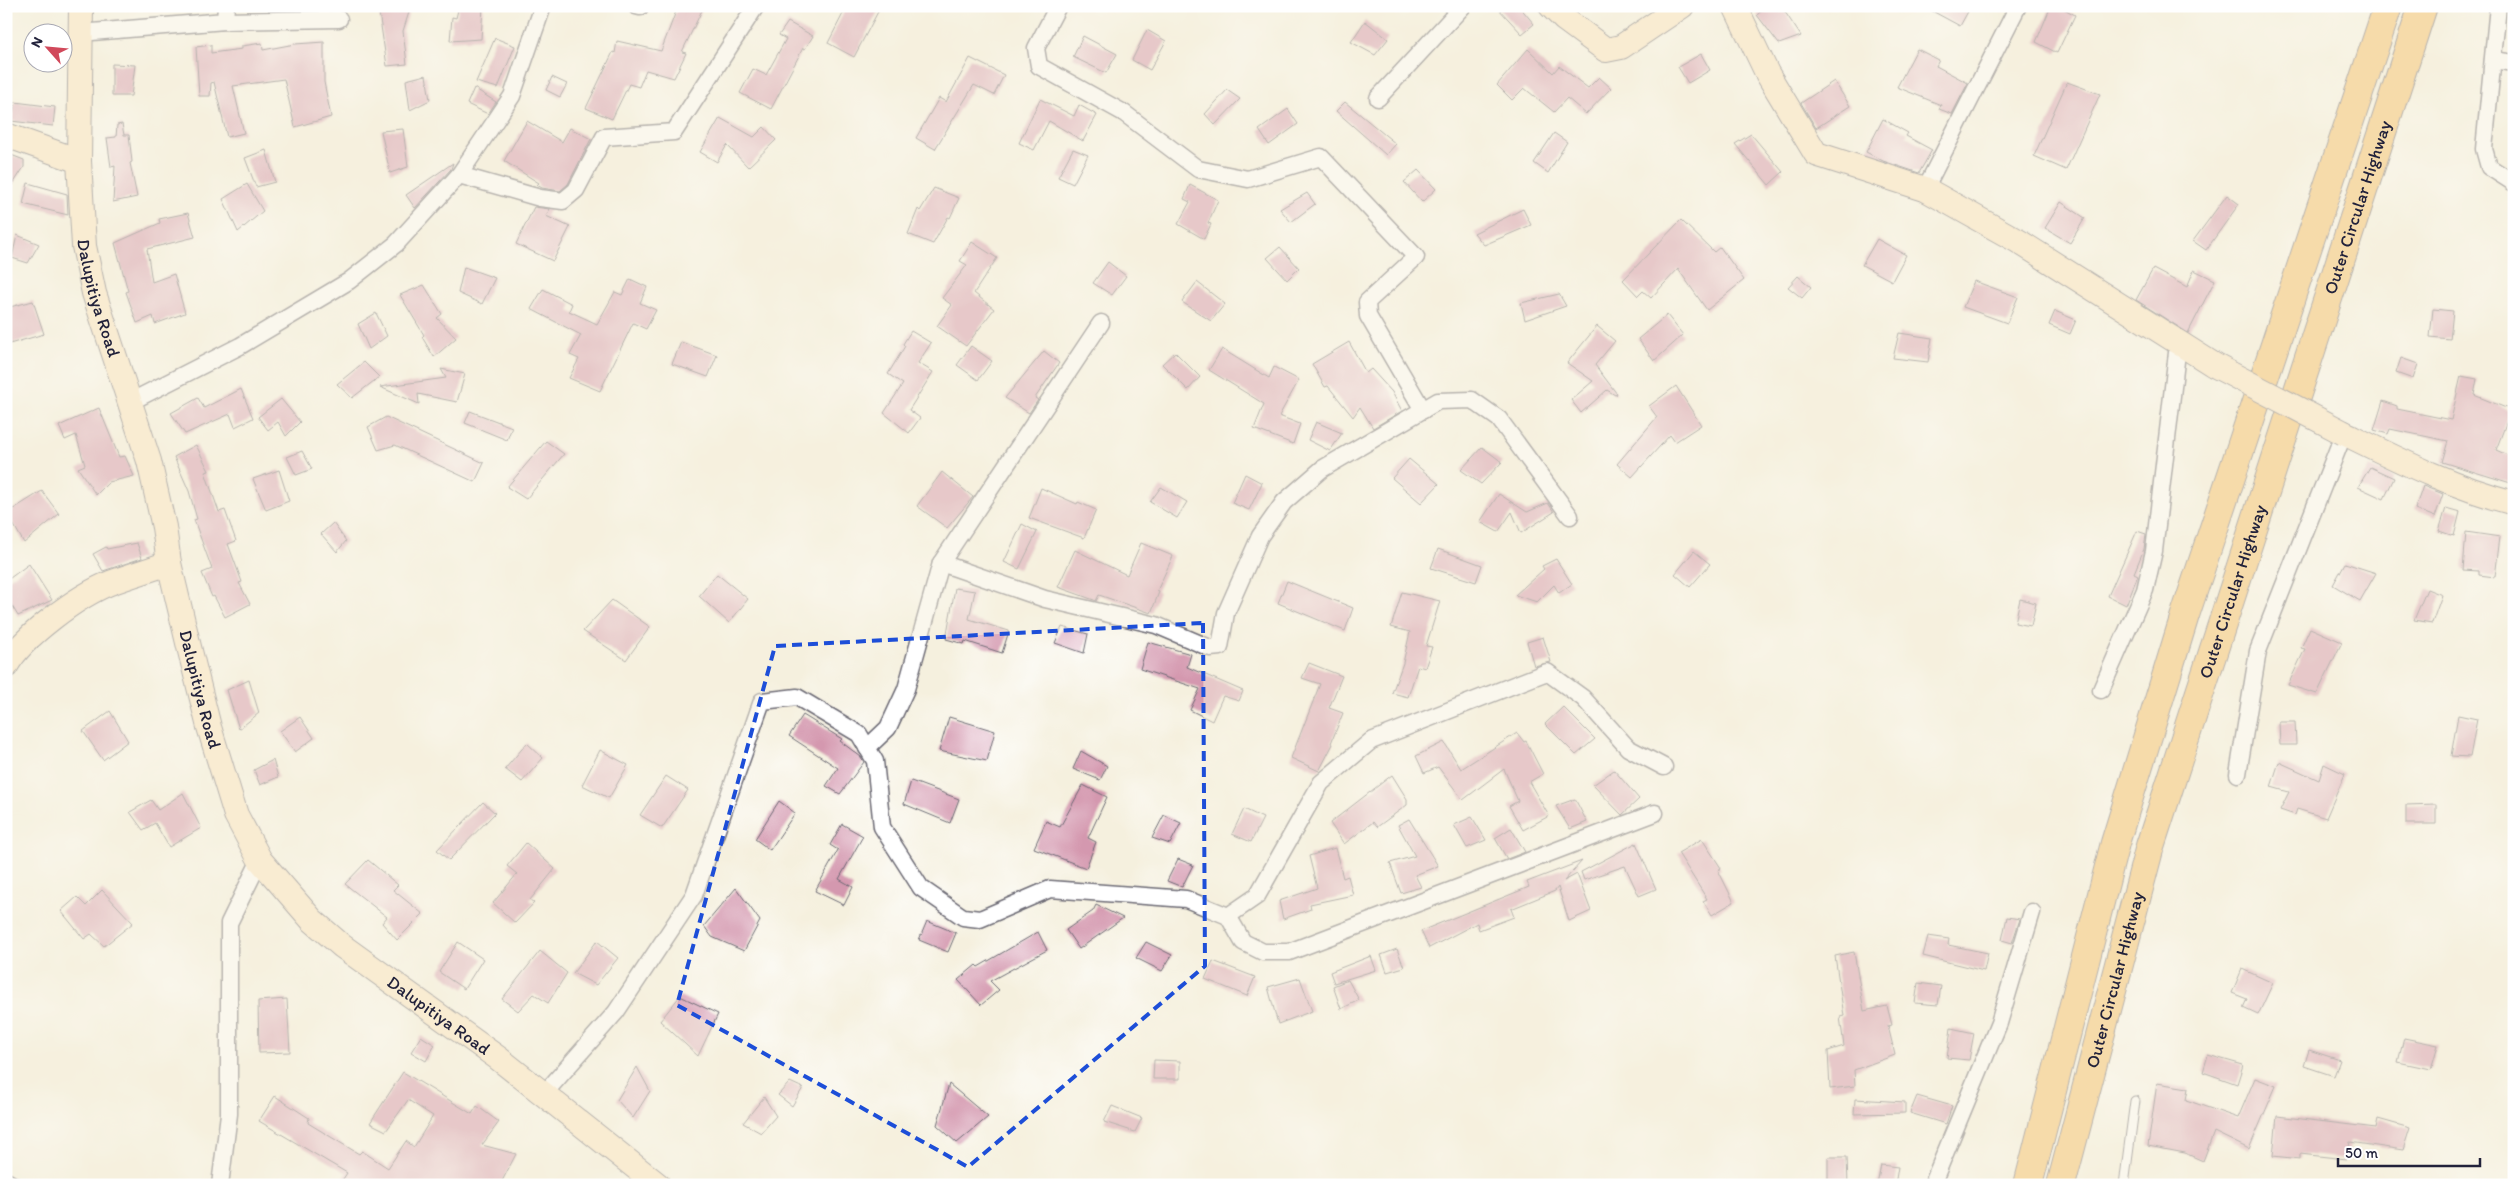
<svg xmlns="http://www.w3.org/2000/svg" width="2520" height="1191" font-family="Itim,sans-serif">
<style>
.building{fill:#d498af}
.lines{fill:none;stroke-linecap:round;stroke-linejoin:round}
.lane-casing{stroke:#6c6a74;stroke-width:11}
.street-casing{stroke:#6c6a74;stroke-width:19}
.secondary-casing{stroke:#6c6a74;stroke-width:26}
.highway-casing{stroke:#6c6a74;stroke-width:30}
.lane{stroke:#fff;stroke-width:9}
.street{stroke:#fff;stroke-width:16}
.secondary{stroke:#fce6c4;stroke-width:24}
.highway{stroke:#f7c06c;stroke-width:28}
.secondary-bridge-casing{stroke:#6c6a74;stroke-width:26;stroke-linecap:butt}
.secondary-bridge{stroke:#fce6c4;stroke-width:24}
.marked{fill:none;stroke:#1d4ed8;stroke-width:4;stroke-dasharray:10 6;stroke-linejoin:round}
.labels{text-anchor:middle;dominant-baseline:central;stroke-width:4;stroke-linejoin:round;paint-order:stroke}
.street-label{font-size:18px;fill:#22223b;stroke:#fff}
</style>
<rect width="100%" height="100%" fill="#fff"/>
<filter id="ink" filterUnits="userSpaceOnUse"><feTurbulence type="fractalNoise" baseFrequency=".02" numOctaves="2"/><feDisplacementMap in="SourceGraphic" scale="10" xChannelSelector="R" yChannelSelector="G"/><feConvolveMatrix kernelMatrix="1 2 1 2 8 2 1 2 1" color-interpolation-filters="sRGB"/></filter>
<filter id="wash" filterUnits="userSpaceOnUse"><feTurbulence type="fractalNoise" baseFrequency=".0096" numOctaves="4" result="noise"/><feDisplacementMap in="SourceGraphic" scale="20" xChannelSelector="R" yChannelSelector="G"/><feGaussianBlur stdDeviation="1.12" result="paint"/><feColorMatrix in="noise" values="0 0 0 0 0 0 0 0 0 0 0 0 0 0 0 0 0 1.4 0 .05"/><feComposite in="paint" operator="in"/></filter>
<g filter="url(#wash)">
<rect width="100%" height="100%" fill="#f5f0de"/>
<g id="blocks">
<g class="building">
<polygon points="378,6 411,6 403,31 407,64 387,66"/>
<polygon points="459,6 483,6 481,39 450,41 452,17 456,18"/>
<polygon points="678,6 704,6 682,52 686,53 674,78 646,70 639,87 629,84 612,119 586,108 613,52 615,53 617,41 661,51"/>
<polygon points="847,6 881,6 854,57 828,43"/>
<polygon points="1496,6 1519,6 1534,24 1522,34"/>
<polygon points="1767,6 1781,6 1801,36 1779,44 1757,15"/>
<polygon points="1923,6 1971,6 1960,26"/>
<polygon points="2051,6 2059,6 2075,15 2057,53 2036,42"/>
<polygon points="1365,21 1388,39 1375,55 1351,42"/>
<polygon points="788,22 813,36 805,49 803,48 771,109 740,93 753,69 766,75 786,39 779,35"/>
<polygon points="1147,30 1166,41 1150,70 1132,60"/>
<polygon points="1083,36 1117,54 1106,73 1073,57"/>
<polygon points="495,38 515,46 498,88 476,82"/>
<polygon points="324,42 324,82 331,117 295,127 284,79 233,86 244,133 227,137 214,82 211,83 210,96 199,96 196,47 211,45 211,53 242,49 242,46 262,43 263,50 295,44"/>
<polygon points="1528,49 1553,73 1559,66 1588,88 1599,77 1611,88 1586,114 1567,98 1554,112 1524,88 1512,100 1497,85"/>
<polygon points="1917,49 1939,60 1936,66 1968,83 1952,114 1939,109 1941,105 1897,87"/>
<polygon points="1701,54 1710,70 1688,83 1678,67"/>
<polygon points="970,58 1004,75 994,95 974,85 935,149 916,138 939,98 946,102"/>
<polygon points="112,64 135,65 131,96 112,96"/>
<polygon points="426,75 430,100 410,110 406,80"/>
<polygon points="552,77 567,84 560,97 546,90"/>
<polygon points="1834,81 1850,106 1816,128 1801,103"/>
<polygon points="2067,82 2100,94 2066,170 2034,156"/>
<polygon points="474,88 496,102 488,114 467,104"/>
<polygon points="1227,90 1240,99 1215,125 1205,114"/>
<polygon points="1040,99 1074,116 1079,105 1097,115 1083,141 1049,121 1034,150 1019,143"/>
<polygon points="15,102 55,107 53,126 11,121"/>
<polygon points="1345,102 1396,144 1386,155 1336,111"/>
<polygon points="1288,109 1298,124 1269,145 1259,130"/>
<polygon points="720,118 754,137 764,127 776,140 748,167 727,145 717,162 700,152"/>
<polygon points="1883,119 1908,133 1906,136 1932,150 1919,173 1883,161 1866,152"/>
<polygon points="527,121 562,142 570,128 591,139 568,184 560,191 542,188 537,185 539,183 504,161"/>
<polygon points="122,124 124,135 129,135 132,162 130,163 137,197 113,202 115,166 111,167 107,138 116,137 117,125"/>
<polygon points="403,129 408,167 390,173 381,131"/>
<polygon points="1554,133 1567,142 1548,173 1534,163"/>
<polygon points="1751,134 1783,172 1769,185 1735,144"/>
<polygon points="1073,149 1088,155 1073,184 1058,177"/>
<polygon points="266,150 275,182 256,187 245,158"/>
<polygon points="6,153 24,160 24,167 6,195"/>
<polygon points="453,163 451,169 415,208 406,195"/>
<polygon points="1418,170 1436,189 1422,202 1404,182"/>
<polygon points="28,183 67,194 68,215 23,204"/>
<polygon points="247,184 263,211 238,232 223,199"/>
<polygon points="1190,185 1218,200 1208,223 1211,224 1204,239 1178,224 1190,202 1184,199"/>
<polygon points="934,188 959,198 950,218 948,217 933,244 908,234 918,209 920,211"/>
<polygon points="1307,193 1315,204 1291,222 1280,209"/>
<polygon points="2227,195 2239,204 2206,250 2193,241"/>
<polygon points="2061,202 2085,218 2070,243 2045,228"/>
<polygon points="534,207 550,209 546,216 570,227 553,261 516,244"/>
<polygon points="1523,209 1531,225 1484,245 1474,233"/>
<polygon points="188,213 195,237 147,249 152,282 174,274 185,313 155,324 153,316 137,323 126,292 128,291 115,243 160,223 159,219"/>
<polygon points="1681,220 1714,252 1720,247 1744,280 1707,310 1678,269 1651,298 1643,291 1638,296 1623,280"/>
<polygon points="17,235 39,244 28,263 12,258"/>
<polygon points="1877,239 1906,255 1892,281 1862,265"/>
<polygon points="972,242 997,258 974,293 994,309 966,346 937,326 952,305 942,298 967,265 960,261"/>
<polygon points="1280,247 1299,268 1287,280 1267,258"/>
<polygon points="1108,262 1126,276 1112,295 1093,283"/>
<polygon points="464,267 495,278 482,304 458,293"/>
<polygon points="2153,269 2187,287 2194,270 2215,280 2188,333 2136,300"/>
<polygon points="1798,276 1811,287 1802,298 1788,287"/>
<polygon points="630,279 647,287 640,303 656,310 646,329 633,323 600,391 569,378 579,359 570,355 581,335 531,309 543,289 572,304 569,311 597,324 615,292 622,295"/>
<polygon points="1974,281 2018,297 2007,323 1963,307"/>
<polygon points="1197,282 1225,304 1211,321 1182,302"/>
<polygon points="424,285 442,314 437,318 456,338 434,357 422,337 424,335 400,295"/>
<polygon points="1559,294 1566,306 1525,320 1521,303"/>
<polygon points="33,301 44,334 6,345 6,308"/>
<polygon points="2433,309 2453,311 2450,339 2430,337"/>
<polygon points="2055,311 2076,320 2070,334 2049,325"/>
<polygon points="376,313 387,336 369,349 358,324"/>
<polygon points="1667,315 1683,335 1654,361 1638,339"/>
<polygon points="1597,326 1615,341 1595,365 1617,394 1615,395 1607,390 1581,413 1571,400 1593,381 1567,363"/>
<polygon points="911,331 931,343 918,363 933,372 909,410 920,418 909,433 884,413 903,384 888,374 905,346 903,344"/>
<polygon points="1899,333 1932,338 1928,362 1893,358"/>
<polygon points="681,342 717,355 708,377 672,364"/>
<polygon points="1349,342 1366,373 1371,369 1392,392 1402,411 1373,428 1360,407 1353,417 1328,386 1325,387 1312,364"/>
<polygon points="971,346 992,361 978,380 957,365"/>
<polygon points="1222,349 1269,378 1274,367 1299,380 1279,416 1300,424 1293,444 1254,429 1264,404 1209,370"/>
<polygon points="1044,351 1059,363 1035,398 1038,400 1029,413 1005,398"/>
<polygon points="1175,352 1200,377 1188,390 1162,364"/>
<polygon points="2401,358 2418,364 2413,379 2396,373"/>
<polygon points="364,362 379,377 352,398 337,384"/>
<polygon points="441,369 465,374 457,402 418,394 419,404 380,387 446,378"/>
<polygon points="2461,376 2477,379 2474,395 2511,410 2496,450 2514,458 2514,484 2442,462 2448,441 2390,429 2388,434 2374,430 2383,401 2397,406 2397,409 2451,420"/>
<polygon points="1676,386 1701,425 1675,442 1670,435 1632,477 1617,464 1657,417 1649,406"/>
<polygon points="241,389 253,418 235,427 230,414 185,434 171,413 198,398 204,408"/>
<polygon points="281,399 300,422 286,436 278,422 268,430 258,417"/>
<polygon points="99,408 119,457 125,456 134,476 109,482 96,495 78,468 85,465 76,435 65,440 59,426"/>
<polygon points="470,411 512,427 507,440 465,423"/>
<polygon points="386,417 484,463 475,482 395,445 378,450 368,427"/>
<polygon points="1316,422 1342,433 1330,451 1308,440"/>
<polygon points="546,441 564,454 526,499 507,487"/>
<polygon points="196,445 209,471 205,472 219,512 225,510 236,541 228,544 242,582 239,583 250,604 225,617 214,596 212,597 202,573 212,569 194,520 197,519 189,491 174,457"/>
<polygon points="1482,447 1502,462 1481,484 1461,470"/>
<polygon points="302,451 312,469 296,475 287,457"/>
<polygon points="1409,459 1439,484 1421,503 1392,478"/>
<polygon points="2370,467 2394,478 2384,499 2358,487"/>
<polygon points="279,470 289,501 266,510 253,479"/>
<polygon points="942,472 973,497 947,528 917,506"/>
<polygon points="1245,474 1262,483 1249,510 1232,503"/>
<polygon points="2423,486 2443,494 2435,517 2415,509"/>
<polygon points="1161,487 1187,502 1177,518 1150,502"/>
<polygon points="1041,488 1077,504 1078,502 1096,510 1084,538 1029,518"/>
<polygon points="42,491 59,514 24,543 7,513"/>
<polygon points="1499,494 1527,512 1548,503 1554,512 1521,533 1512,512 1498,532 1480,522"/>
<polygon points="2446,508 2460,512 2454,536 2439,531"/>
<polygon points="333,523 346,541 337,552 321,534"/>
<polygon points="1022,524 1037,532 1019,569 1004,562"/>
<polygon points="2137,531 2146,534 2144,549 2134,573 2138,575 2126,605 2108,596"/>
<polygon points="2466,532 2500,537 2495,577 2479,575 2479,571 2463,570"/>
<polygon points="137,543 142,558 103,571 93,554 106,547 107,549"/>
<polygon points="1141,543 1173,556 1157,591 1159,592 1151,613 1099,595 1096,601 1094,600 1058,587 1075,550 1127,575"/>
<polygon points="1438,549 1482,565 1476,582 1431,568"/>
<polygon points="1694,551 1710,564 1690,587 1675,574"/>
<polygon points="1556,559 1572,584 1559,593 1554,585 1537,602 1515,595 1544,569 1542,566"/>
<polygon points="2345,563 2376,573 2360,601 2333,585"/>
<polygon points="29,564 52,600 18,616 6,596 6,581"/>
<polygon points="717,574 748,599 729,623 699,596"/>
<polygon points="1287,581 1353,608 1345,631 1278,603"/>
<polygon points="955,588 975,591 969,619 1009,631 1002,653 965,641 964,644 946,639"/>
<polygon points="2427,589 2442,595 2432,623 2414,620"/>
<polygon points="1402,592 1440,601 1426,646 1432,647 1425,668 1418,666 1408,697 1392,693 1403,663 1410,632 1391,627"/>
<polygon points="2020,599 2036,603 2031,626 2015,623"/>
<polygon points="612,600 650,627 626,660 583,631"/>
<polygon points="1062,627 1088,634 1084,653 1055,643"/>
<polygon points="2310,628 2342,642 2317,694 2288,685 2305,649 2301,648"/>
<polygon points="1543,637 1551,662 1534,666 1527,642"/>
<polygon points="1148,642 1191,654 1187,667 1243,691 1239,701 1223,696 1212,721 1190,710 1200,689 1140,669"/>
<polygon points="1309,663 1342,676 1329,708 1343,713 1331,743 1333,744 1319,771 1291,758 1320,684 1302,678"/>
<polygon points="249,680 259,713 239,729 227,690"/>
<polygon points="1563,707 1595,739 1576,755 1545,724"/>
<polygon points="110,711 128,741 103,760 83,731"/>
<polygon points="803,715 842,739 840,741 861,757 864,762 840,794 826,786 838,768 789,736"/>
<polygon points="2458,715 2477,719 2470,757 2451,756"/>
<polygon points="300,717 314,738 295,752 280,731"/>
<polygon points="949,717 995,731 987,761 939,751"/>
<polygon points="2279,722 2295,722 2296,745 2280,745"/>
<polygon points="1517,733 1524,742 1526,741 1543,774 1529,782 1549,816 1523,830 1509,806 1518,801 1504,769 1463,800 1438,767 1424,773 1416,756 1444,742 1461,769"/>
<polygon points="527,743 543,758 522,782 505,769"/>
<polygon points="600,750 628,765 609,798 582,785"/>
<polygon points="1081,751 1107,766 1100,780 1073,769"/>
<polygon points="273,760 278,777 260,785 254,770"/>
<polygon points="2279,762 2319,780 2324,764 2345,774 2326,818 2297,809 2295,815 2280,810 2289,792 2271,787"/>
<polygon points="1614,770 1639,799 1622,815 1593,785"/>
<polygon points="1392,775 1407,799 1407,805 1377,827 1373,822 1344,844 1330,823"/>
<polygon points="666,776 688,790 662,828 640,815"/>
<polygon points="911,781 959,799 950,823 904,804"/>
<polygon points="1083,785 1107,797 1088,838 1096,842 1086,868 1034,848 1046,821 1060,827"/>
<polygon points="183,793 201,828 169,847 155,823 143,830 130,812 151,800 158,810"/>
<polygon points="1575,799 1587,822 1570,829 1556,806"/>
<polygon points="779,801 795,813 770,850 755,839"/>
<polygon points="483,802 495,813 449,860 437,850"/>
<polygon points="2436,804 2436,824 2406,824 2406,805"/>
<polygon points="1244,809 1263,818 1251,842 1232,834"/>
<polygon points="1164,815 1181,823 1170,844 1152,838"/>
<polygon points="1472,817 1486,840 1467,848 1454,825"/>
<polygon points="1409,819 1438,866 1415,875 1421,887 1401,893 1390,863 1415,856 1398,825"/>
<polygon points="842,824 863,836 839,879 853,887 844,905 815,891 838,850 830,845"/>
<polygon points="1511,828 1525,852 1507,859 1495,838"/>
<polygon points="1702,839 1721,868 1718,870 1734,902 1712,915 1703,901 1707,899 1678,853"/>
<polygon points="526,843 555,869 530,900 534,903 515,923 493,903 517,874 507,866"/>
<polygon points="1636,843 1656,889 1639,896 1625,866 1584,880 1581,872"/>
<polygon points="1335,848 1343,878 1348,876 1353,895 1310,904 1311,909 1283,919 1279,901 1317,888 1309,856"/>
<polygon points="1178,859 1193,865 1182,887 1167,881"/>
<polygon points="368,860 398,885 393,890 423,914 397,940 382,923 387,917 345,884"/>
<polygon points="1582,861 1564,881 1577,874 1591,911 1569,921 1558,887 1555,891 1511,909 1514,917 1479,930 1477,923 1429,948 1421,931 1529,887 1527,882"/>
<polygon points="736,888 760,921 744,951 712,937 704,926"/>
<polygon points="102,890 133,923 104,946 91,934 84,939 61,911 77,897 86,906"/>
<polygon points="1096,905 1123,918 1079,949 1066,930 1093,911"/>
<polygon points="2007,917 2020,919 2012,943 2002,940"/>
<polygon points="927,921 956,933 948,952 919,940"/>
<polygon points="1038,932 1047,950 990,981 999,990 981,1005 958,980 976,965 978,967"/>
<polygon points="1928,936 1949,939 1948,945 1988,953 1984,971 1923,956"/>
<polygon points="597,941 618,958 596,985 573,973"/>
<polygon points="458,942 483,959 464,989 439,972"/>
<polygon points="1146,942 1172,955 1162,971 1136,958"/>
<polygon points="1397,949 1404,967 1387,972 1381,955"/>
<polygon points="540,951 567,973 548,1003 534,994 518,1011 502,999"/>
<polygon points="1854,952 1864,1011 1887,1006 1892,1025 1888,1026 1895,1055 1854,1070 1855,1086 1830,1089 1828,1051 1844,1046 1840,1017 1844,1016 1835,956"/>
<polygon points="1371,956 1376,970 1334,983 1330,972"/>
<polygon points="1213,961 1255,977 1247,996 1205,979"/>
<polygon points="2242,969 2273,983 2258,1015 2243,1008 2247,999 2232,993"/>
<polygon points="1300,978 1312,1011 1278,1024 1268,987"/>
<polygon points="1348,980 1359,1000 1341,1009 1333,986"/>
<polygon points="1918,983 1941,986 1938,1005 1915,1003"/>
<polygon points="680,996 718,1014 698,1056 660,1021"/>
<polygon points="287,999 290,1052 259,1053 258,1001"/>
<polygon points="1951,1028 1974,1033 1969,1060 1947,1058"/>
<polygon points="421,1036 435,1045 426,1061 411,1052"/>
<polygon points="2404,1038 2438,1045 2431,1069 2398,1062"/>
<polygon points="2309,1050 2340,1060 2334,1076 2304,1066"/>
<polygon points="2208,1055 2243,1065 2237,1084 2203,1072"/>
<polygon points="1154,1060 1180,1061 1180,1079 1153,1079"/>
<polygon points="637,1067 650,1091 633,1118 617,1100"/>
<polygon points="403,1072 472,1114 477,1106 499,1122 482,1145 516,1154 500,1185 339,1185 347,1173 259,1121 275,1096 309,1118 308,1123 359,1154 362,1151 388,1168 406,1141 414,1147 433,1116 408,1100 386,1131 370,1123"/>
<polygon points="2255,1078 2276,1086 2249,1149 2214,1132 2203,1161 2185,1153 2148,1146 2157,1083 2188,1088 2186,1100 2238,1118"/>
<polygon points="790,1082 803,1088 792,1106 778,1095"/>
<polygon points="949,1084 988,1117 957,1143 937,1125"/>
<polygon points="1917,1096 1952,1106 1946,1124 1910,1113"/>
<polygon points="764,1097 776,1116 761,1133 743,1123"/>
<polygon points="1855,1099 1905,1102 1905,1113 1854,1114"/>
<polygon points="1112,1106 1142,1118 1135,1132 1104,1122"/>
<polygon points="2277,1116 2376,1128 2378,1119 2410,1128 2403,1150 2350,1142 2346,1159 2300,1154 2300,1159 2273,1156"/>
<polygon points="1828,1157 1847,1157 1848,1185 1828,1185"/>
<polygon points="1881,1165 1898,1167 1895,1185 1877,1185"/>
</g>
</g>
</g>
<g filter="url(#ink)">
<use href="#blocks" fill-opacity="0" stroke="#6c6a74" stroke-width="1"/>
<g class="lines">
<g class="lane-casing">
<polyline id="lane" points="2124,1185 2135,1101"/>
</g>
<g class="street-casing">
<g id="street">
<polyline points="636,6 640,7"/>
<polyline points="1058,6 1036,48 1039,66 1124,113 1198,169 1248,179 1321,157 1416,257 1367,302 1368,316 1423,410"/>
<polyline points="2498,6 2484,149 2489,167 2514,183"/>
<polyline points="225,21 339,19"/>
<polyline points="80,33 225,21 226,6"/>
<polyline points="2493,60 2514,63"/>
<polyline points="1378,98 1463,6"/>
<polyline points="459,175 540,198 563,201 576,190 604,137 674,132 756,6"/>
<polyline points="1925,189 2018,6"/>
<polyline points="130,402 240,346 349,281 396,244 459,175 512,96 543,6"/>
<polyline points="941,563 1045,599 1156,625 1210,648 1220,647 1226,613 1260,536 1284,502 1322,469 1438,401 1472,400 1499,419 1570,516"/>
<polyline points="2101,690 2145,590 2154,551 2178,344"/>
<polyline points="867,748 888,728 906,689 941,563 1101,323"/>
<polyline points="2238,774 2258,651 2344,433"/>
<polyline points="1228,916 1257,896 1321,783 1371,741 1547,672 1583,698 1628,748 1664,767"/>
<polyline points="543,1095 616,1012 694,895 762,701 797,697 859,734 875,761 882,827 921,888 963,917 980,919 1050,889 1186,899 1228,916 1243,942 1263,952 1289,952 1655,813"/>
<polyline points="6,1181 13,1185"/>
<polyline points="220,1185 229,1114 229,923 260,860"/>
<polyline points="1932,1185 1999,1023 2032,912"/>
</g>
</g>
<g class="secondary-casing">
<g id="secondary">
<path id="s1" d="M81,6L79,161L84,246L94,293L149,461L164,527L169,563L189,647L209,727L236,815L260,860L312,920L342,946L498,1058L658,1185"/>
<polyline points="1551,6 1564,19 1606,50 1621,47 1682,6"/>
<polyline points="1735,6 1767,73 1816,154 1925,189 2018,241 2214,365"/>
<polyline points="6,135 79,161"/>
<path d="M2344,433C2401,461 2452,487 2514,503"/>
<path d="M6,666C23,636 78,596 110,583C129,576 149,570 169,563"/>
</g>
</g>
<g class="highway-casing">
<g id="highway">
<polyline points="2028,1185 2115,843 2185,615 2388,6"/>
<path id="s2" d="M2061,1185L2150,846L2423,6"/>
</g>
</g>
<use href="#lane" class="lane"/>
<use href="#street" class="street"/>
<use href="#secondary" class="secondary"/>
<use href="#highway" class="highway"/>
<g class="secondary-bridge-casing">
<polyline id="secondary-bridge" points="2214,365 2344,433"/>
</g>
<use href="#secondary-bridge" class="secondary-bridge"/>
</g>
</g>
<path d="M0 0H2520V1191H0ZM1203,623L1205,966L968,1167L677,1005L775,646Z" fill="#f5f0de" fill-opacity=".55" fill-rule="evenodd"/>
<path class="marked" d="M1203,623L1205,966L968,1167L677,1005L775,646Z"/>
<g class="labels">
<g class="street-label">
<text stroke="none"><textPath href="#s2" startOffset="1022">Outer Circular Highway</textPath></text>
<text stroke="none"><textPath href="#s1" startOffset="294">Dalupitiya Road</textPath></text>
<text stroke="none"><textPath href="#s2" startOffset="618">Outer Circular Highway</textPath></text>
<text stroke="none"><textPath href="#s1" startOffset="699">Dalupitiya Road</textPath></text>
<text stroke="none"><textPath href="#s2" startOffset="212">Outer Circular Highway</textPath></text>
<text stroke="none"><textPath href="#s1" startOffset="1119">Dalupitiya Road</textPath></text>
</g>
</g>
<rect width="2520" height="1191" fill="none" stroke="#fff" stroke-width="25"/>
<g transform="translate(48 48) rotate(297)"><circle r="24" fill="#ffffff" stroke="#a7a7b1"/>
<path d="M0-4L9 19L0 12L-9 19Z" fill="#d1495b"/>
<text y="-8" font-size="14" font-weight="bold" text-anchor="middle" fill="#22223b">N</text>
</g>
<path d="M2338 1158v8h142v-8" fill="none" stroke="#22223b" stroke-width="2.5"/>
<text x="2345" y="1158" font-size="15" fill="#22223b" stroke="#ffffff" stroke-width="4" paint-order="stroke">50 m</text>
</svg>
